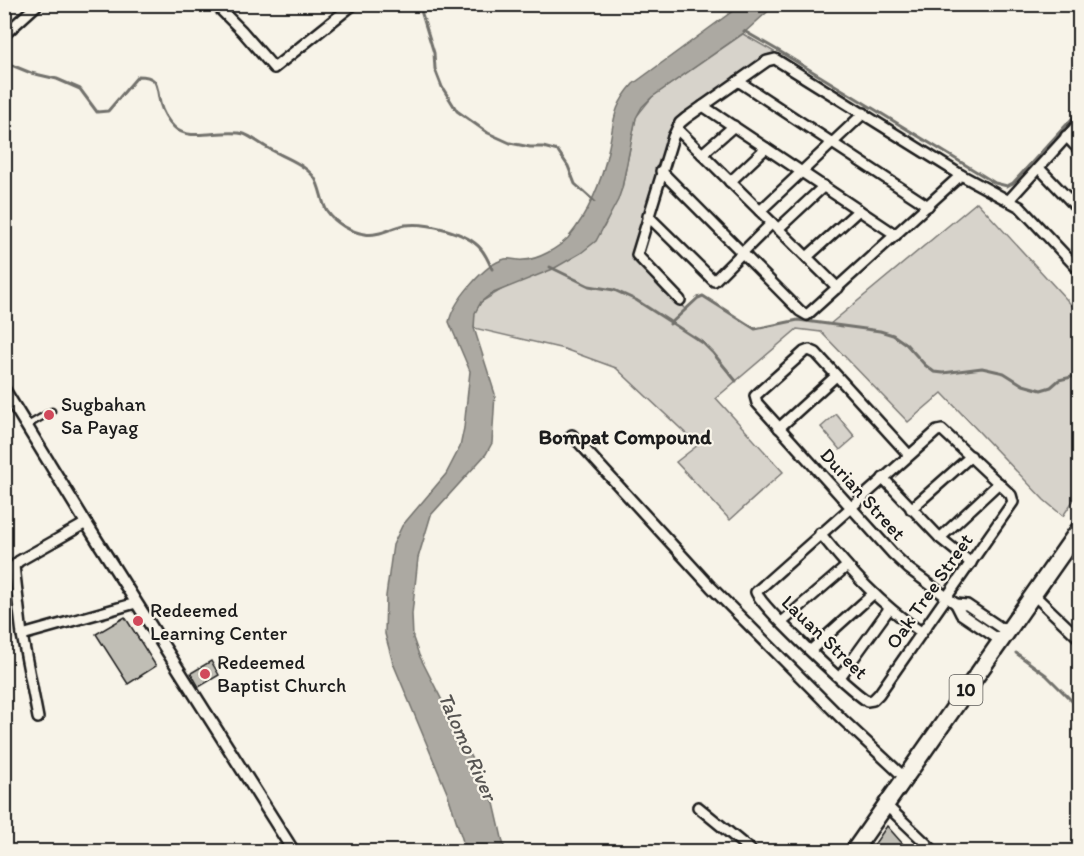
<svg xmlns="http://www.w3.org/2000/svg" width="1084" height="856" font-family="Itim,sans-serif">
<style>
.green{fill:#d7d3cb;stroke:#7a7874;stroke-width:1.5}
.water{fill:#aca9a2;stroke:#72716c;stroke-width:1.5}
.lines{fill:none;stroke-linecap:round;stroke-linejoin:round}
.stream{stroke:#72716c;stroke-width:3}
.building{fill:#c0beb5;stroke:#1c1c1c;stroke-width:1.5}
.service-casing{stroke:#1c1c1c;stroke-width:9}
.minor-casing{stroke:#1c1c1c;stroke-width:14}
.tertiary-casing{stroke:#1c1c1c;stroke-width:15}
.trunk-casing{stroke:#1c1c1c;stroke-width:20}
.service{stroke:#f7f3e8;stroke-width:4.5}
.minor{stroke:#f7f3e8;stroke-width:9}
.tertiary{stroke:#f7f3e8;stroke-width:10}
.trunk{stroke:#f7f3e8;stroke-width:15}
.poi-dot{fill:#d1495b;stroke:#f7f3e8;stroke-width:2}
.labels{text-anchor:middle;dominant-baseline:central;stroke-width:4.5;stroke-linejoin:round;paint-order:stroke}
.shield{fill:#f7f3e8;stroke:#5e5c59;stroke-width:1.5}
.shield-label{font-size:18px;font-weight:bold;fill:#1c1c1c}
.poi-label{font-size:20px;fill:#1c1c1c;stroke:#f7f3e8;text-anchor:start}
.street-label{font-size:20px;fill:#1c1c1c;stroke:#f7f3e8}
.neighbourhood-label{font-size:21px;font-weight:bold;fill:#1c1c1c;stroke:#f7f3e8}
.water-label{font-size:21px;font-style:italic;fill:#565452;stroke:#f7f3e8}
</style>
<rect width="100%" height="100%" fill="#f7f3e8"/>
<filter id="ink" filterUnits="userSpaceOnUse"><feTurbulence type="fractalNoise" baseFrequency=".0167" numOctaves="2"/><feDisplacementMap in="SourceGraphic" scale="12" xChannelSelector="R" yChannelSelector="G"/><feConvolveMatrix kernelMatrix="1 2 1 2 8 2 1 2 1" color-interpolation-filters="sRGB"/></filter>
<g filter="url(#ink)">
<g class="green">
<polygon points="743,34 776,53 767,55 677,118 670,131 632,254 685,309 698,298 703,296 755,329 798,320 830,324 977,202 1079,313 1079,492 1063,516 1044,500 942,393 908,422 821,332 797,329 716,398 783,472 730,520 676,462 698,445 616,368 564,349 474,328 474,313 481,302 604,227 622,188 636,117 652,97"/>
<polygon points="836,414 855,437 840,450 821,427"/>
</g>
<path class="water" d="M741,5H775L745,32L652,97L642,107L636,118L622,188L618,200L596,241L581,253L553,269L491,294L481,302L475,313L474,328L495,394L492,443L486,454L431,515L418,558L412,614L413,638L419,655L494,803L505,851H466L448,795L393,663L385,634L386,596L393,545L402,526L446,474L460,447L464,428L470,371L449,322C453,302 484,264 505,259C511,258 518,261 523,260C538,260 558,248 568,238C588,214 602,182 608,151C615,122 611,109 633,84Z"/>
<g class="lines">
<g class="stream">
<polyline points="419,4 434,53 435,69 442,87 457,111 488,133 510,143 530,147 543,147 558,151 568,166 575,184 594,201"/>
<polyline points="744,31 779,51 995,183 1007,186 1013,183 1080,110"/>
<path d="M4,62L31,73L57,79L80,89L97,112L108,111L138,76C160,76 156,87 160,103C162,111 168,121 174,127C189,143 223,128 244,134C252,137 260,144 268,148C283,157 302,162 314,177C321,187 321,202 327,211C336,224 351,232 365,234C377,237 393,227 405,225C426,222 467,232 481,249C486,255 489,262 492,269"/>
<polyline points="550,267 589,286 614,290 636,300 703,343 713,353 736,381"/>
<polyline points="670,324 698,298 703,296 755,329 798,320 880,331 893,335 906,344 925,365 934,372 943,373 982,368 1004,373 1023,385 1041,390 1051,387 1059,380 1080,375"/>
<polyline points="1016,653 1046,675 1080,709"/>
</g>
</g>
<g class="building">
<polygon points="125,617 156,666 128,684 96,634"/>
<polygon points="211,661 219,675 199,687 191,673"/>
<polygon points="887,826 910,852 869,852"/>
</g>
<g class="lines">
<g class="service-casing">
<polyline id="service" points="28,425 52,411"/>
</g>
<g class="minor-casing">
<g id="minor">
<polyline points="215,4 242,31 274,68 354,4"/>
<polyline points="4,35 38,4"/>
<polyline points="738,81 928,206"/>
<polyline points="703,106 896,235"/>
<polyline points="677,129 838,288"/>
<polyline points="1066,136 1080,151"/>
<polyline points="702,154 734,126"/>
<polyline points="1039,168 1080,211"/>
<polyline points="661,171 800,311 807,315 961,175"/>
<polyline points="730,182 766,148"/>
<polyline points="1009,200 1080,122"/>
<polyline points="760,211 864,113"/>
<polyline points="648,216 714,281 772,223"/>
<polyline points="778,229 824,186"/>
<polyline points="807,257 859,210"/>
<polyline points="680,300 637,255 673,137 680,123 686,118 767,61 775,59 961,175 1020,207 1080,271"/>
<polyline points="779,428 836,376"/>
<path d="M942,430L1011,495L1013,502L879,694L873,700L867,701C849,689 763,609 756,592L937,431Z"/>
<polyline points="572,435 711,587 842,719 905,778"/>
<polyline points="909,455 816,353 809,350 804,352 755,396 757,403 893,554 909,569 956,604 961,614 1001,641"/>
<polyline points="883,478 940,538 971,563"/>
<polyline points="911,509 971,456"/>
<path d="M820,533C852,573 879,603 921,632"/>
<polyline points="940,538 999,483"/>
<polyline points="1033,594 1080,639"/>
<polyline points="956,604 967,605 1007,632"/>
<polyline points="782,622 847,566"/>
<polyline points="22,635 136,603"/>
<polyline points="811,650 873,594"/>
<polyline points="840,677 889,609"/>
<polyline points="38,718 22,635 14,566 19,561 86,523"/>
<polyline points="886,805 935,852"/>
<polyline points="698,807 753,852"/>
</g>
</g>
<g class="tertiary-casing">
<polyline id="tertiary" points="4,389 86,523 294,852"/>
</g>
<g class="trunk-casing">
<polyline id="trunk" points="853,852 1080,528"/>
</g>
<use href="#service" class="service"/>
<use href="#minor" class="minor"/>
<use href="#tertiary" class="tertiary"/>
<use href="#trunk" class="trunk"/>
</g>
</g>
<g class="poi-dot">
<circle cx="49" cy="415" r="6"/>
<circle cx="138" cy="621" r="6"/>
<circle cx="205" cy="674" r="6"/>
</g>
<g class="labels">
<rect class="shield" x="949.5" y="675" width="33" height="30" rx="4.5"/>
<g class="shield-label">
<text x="966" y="690">10</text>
</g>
<g class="poi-label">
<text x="61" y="404">Sugbahan<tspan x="61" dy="23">Sa Payag</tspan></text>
<text x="150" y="610">Redeemed<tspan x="150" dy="23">Learning Center</tspan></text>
<text x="217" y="662">Redeemed<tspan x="217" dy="23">Baptist Church</tspan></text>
</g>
<g class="street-label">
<text transform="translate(863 494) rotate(48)">Durian Street</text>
<text transform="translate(929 591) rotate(-55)">Oak Tree Street</text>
<text transform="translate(825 637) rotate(44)">Lauan Street</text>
</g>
<g class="neighbourhood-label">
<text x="625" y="436">Bompat Compound</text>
</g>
<g class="water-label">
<text transform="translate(468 746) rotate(66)">Talomo River</text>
</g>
</g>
<rect width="1084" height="856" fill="none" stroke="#f7f3e8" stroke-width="24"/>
<rect x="12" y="12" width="1060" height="832" fill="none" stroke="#1c1c1c" stroke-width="2" filter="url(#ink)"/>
</svg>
